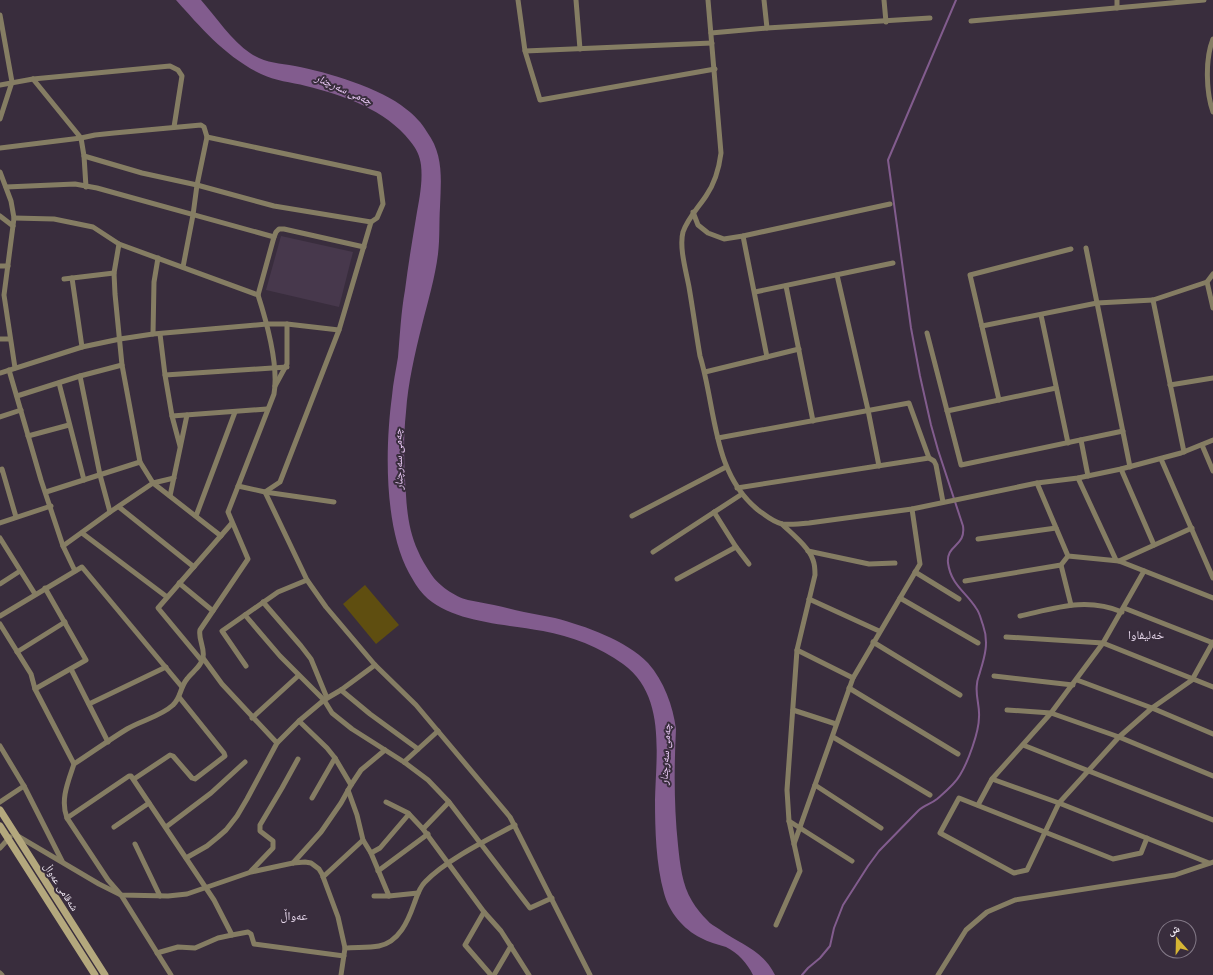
<svg xmlns="http://www.w3.org/2000/svg" width="1213" height="975" font-family="'Times New Roman','Noto Naskh Arabic',serif">
<style>
.built{fill:#47384c}
.green{fill:#5f4e10}
.water{fill:#825c8e}
.lines{fill:none;stroke-linecap:round;stroke-linejoin:round}
.stream{stroke:#825c8e;stroke-width:2}
.street{stroke:#857d63;stroke-width:5}
.secondary{stroke:#b4a87d;stroke-width:7}
.labels{text-anchor:middle;dominant-baseline:central;stroke-width:4;stroke-linejoin:round;paint-order:stroke}
.street-label{font-size:10px;fill:#f3ecf6;stroke:#392d3d}
.water-label{font-size:11px;font-style:italic;fill:#eecdfa;stroke:#392d3d}
.quarter-label{font-size:12px;fill:#eadbef;stroke:#392d3d}
</style>
<rect width="100%" height="100%" fill="#392d3d"/>
<polygon class="built" points="281,236 353,252 339,307 266,290"/>
<polygon class="green" points="365,585 399,625 376,644 343,604"/>
<path class="water" d="M176,0H201C216,17 232,41 250,53C265,63 278,63 295,66C327,72 381,88 406,109C414,115 422,123 427,132C444,155 441,180 440,207C439,222 440,238 438,254C435,278 428,301 422,325C415,353 408,383 406,412C403,439 404,468 406,495C407,514 410,534 418,551C421,559 426,566 431,574C438,585 455,597 468,600C477,602 485,603 494,605C504,607 514,610 524,612C534,614 545,616 555,618C585,626 626,640 648,663C664,681 673,706 676,729C674,768 674,807 678,845C680,864 682,885 692,901C696,908 702,915 707,920C710,924 715,926 719,929C741,945 762,949 775,975H753C747,963 738,953 726,947C717,944 708,942 701,938C683,929 669,912 664,893C656,864 655,830 655,800C656,754 666,695 623,664C600,647 571,636 543,631C507,624 451,623 424,595C418,589 413,580 409,573C384,527 385,448 392,396C393,383 396,370 398,357C400,335 401,312 405,290C408,266 412,242 416,218C419,200 423,183 421,165C420,156 416,148 410,141C386,110 343,95 306,86C291,82 275,81 261,74C226,57 202,29 176,0Z"/>
<g class="lines">
<path class="stream" d="M802,975L808,968L820,958L830,946L834,928L843,905L868,866L879,851L918,811C924,805 931,804 937,799C945,792 955,784 960,775C968,762 979,732 979,717C980,706 975,695 977,684C977,680 979,676 980,672C985,656 989,642 983,625C981,620 980,613 976,608C966,592 951,585 948,563C946,544 966,547 963,526L938,450L931,425L920,376L911,328L888,160L956,0"/>
<g class="street">
<polyline points="518,0 525,51 540,100 715,69"/>
<polyline points="576,0 580,49"/>
<path d="M708,0L721,153C719,169 715,183 706,196C698,208 688,218 683,232C679,247 686,271 689,287C693,310 696,333 700,356C716,408 712,473 758,510C765,515 773,522 782,524C791,525 800,524 809,523L912,509L1037,483L1078,478L1121,469L1181,453L1213,440"/>
<polyline points="764,0 767,28"/>
<polyline points="884,0 886,22"/>
<polyline points="1117,0 1117,8"/>
<polyline points="0,15 12,82 0,119"/>
<polyline points="971,21 1204,0"/>
<polyline points="711,33 767,28 930,18"/>
<path d="M1213,39C1205,59 1206,92 1213,112"/>
<polyline points="525,51 712,43"/>
<polyline points="33,79 81,138 84,156 86,187"/>
<polyline points="0,85 33,79 170,66 178,70 182,76 174,127"/>
<polyline points="207,137 379,174 383,204 377,218 371,222"/>
<polyline points="0,148 81,138 95,135 114,133 201,125 204,127 207,137 197,185 193,215 183,267"/>
<polyline points="84,156 142,173 197,185 274,206 371,222 339,330 280,482 265,492 307,580 326,607 375,665 416,705 510,817 590,975"/>
<polyline points="0,172 11,201 14,218 4,295 15,368"/>
<polyline points="6,187 75,184 97,188 274,237"/>
<polyline points="693,212 698,225 708,233 724,239 743,236 890,204"/>
<polyline points="0,216 13,226"/>
<path d="M14,218L54,219L93,227L119,244L258,295C267,323 279,365 274,394L228,512L248,559L200,630C198,639 205,648 203,657C202,666 192,672 187,679C180,687 181,698 173,705C160,717 142,720 127,729C109,740 91,753 74,764C68,782 60,800 67,818L108,880L121,895L171,975"/>
<polyline points="743,236 767,357"/>
<polyline points="119,244 114,273 115,294 122,365 140,462 153,483 221,536"/>
<polyline points="1086,248 1130,467"/>
<polyline points="0,266 8,266"/>
<polyline points="837,275 868,410 879,466"/>
<polyline points="72,278 82,347"/>
<polyline points="64,279 114,273"/>
<polyline points="1207,282 1213,308"/>
<polyline points="786,286 813,421"/>
<polyline points="755,292 893,263"/>
<polyline points="258,295 274,237 276,232 279,229 284,229 364,247"/>
<polyline points="1153,300 1184,452"/>
<polyline points="1041,315 1068,443"/>
<polyline points="982,326 1097,303 1153,300 1207,282 1213,274"/>
<polyline points="927,333 961,465 1123,431"/>
<polyline points="153,334 154,282 158,258"/>
<polyline points="160,334 165,375 172,416 180,446"/>
<polyline points="0,339 10,339"/>
<polyline points="9,370 41,480 63,546 75,571"/>
<polyline points="705,372 799,349"/>
<polyline points="0,373 82,347 120,339 153,334 267,324 287,324 339,330"/>
<polyline points="165,375 287,367"/>
<polyline points="80,376 100,475 110,512"/>
<polyline points="59,383 84,480"/>
<polyline points="1170,385 1213,378"/>
<polyline points="275,386 287,364 287,324"/>
<polyline points="17,396 80,376 122,365"/>
<polyline points="999,400 970,275 1071,249"/>
<polyline points="947,411 1056,388"/>
<polyline points="172,416 267,409"/>
<polyline points="0,417 21,410"/>
<polyline points="28,436 69,425"/>
<polyline points="718,438 909,403 929,458"/>
<polyline points="1081,440 1088,476"/>
<polyline points="1202,445 1213,471"/>
<polyline points="1161,459 1213,578"/>
<polyline points="1121,469 1154,545"/>
<polyline points="0,470 2,469 16,517"/>
<polyline points="1078,478 1116,560"/>
<polyline points="1037,483 1068,556 1119,561 1213,598"/>
<polyline points="238,486 265,492 334,502"/>
<polyline points="737,488 929,458 934,461 936,465 943,502"/>
<polyline points="46,492 140,462"/>
<polyline points="170,496 187,415"/>
<polyline points="119,507 194,567"/>
<polyline points="714,512 736,547 749,564"/>
<polyline points="196,516 235,412"/>
<polyline points="632,516 726,467"/>
<polyline points="0,523 51,506"/>
<polyline points="82,533 167,597"/>
<polyline points="0,538 35,594"/>
<polyline points="978,539 1056,528"/>
<polyline points="63,546 110,512 153,483 174,478"/>
<polyline points="808,551 869,564 895,563"/>
<polyline points="653,552 742,494"/>
<polyline points="1119,561 1192,528"/>
<polyline points="1061,565 1071,605"/>
<polyline points="915,572 959,599"/>
<polyline points="677,579 736,547"/>
<polyline points="965,581 1061,565 1068,556"/>
<polyline points="179,583 213,611"/>
<polyline points="0,584 20,571"/>
<polyline points="900,598 978,643"/>
<polyline points="809,599 879,631"/>
<polyline points="263,602 301,646 311,659 327,698"/>
<polyline points="1124,608 1213,643"/>
<polyline points="245,615 280,656 324,700 332,713 352,729 404,762 428,780 449,802 481,844 530,908 552,898"/>
<polyline points="0,616 82,567 182,687"/>
<path d="M1020,616C1056,608 1086,597 1122,612"/>
<polyline points="0,624 31,674 35,689 74,764"/>
<polyline points="1006,637 1103,643 1213,687"/>
<polyline points="873,642 960,695"/>
<polyline points="797,650 853,678"/>
<polyline points="17,652 65,622"/>
<polyline points="203,658 222,684 277,743"/>
<polyline points="202,661 158,608 232,523"/>
<polyline points="246,666 222,631 278,592 307,580"/>
<polyline points="71,669 108,742"/>
<polyline points="994,676 1073,685"/>
<polyline points="1077,680 1152,708 1213,734"/>
<polyline points="849,688 958,754"/>
<polyline points="35,689 86,660 45,588"/>
<polyline points="341,690 370,714 418,749"/>
<polyline points="89,704 166,667"/>
<polyline points="793,710 836,724"/>
<polyline points="1007,710 1051,713 1119,737 1213,776"/>
<polyline points="252,718 298,676"/>
<polyline points="299,721 327,748 335,758 351,785"/>
<polyline points="833,737 930,795"/>
<polyline points="1023,745 1213,820"/>
<polyline points="0,746 24,786 62,861"/>
<polyline points="404,762 438,731"/>
<polyline points="134,779 170,755 173,756 192,778 195,779 225,756 224,753 179,697"/>
<polyline points="992,779 1059,803 1209,863"/>
<polyline points="815,785 881,828"/>
<polyline points="348,790 357,815 363,840 371,853 389,896"/>
<polyline points="312,798 335,758"/>
<polyline points="0,802 24,786"/>
<polyline points="386,802 408,813 423,829 484,912 501,931 529,975"/>
<polyline points="978,805 992,779 1051,713 1103,643 1144,571"/>
<polyline points="67,818 129,776 131,776 214,900 232,935 248,932 251,934 254,944 344,956"/>
<polyline points="789,821 852,861"/>
<polyline points="114,827 149,803"/>
<polyline points="166,827 211,793 245,762"/>
<polyline points="423,829 449,802"/>
<polyline points="16,835 99,884 121,895 168,896 187,894 251,872 293,863 305,862 311,863 319,869 322,874 338,917 345,948 341,975"/>
<polyline points="1147,838 1141,853 1113,859 959,798 940,833 1014,873 1027,870 1059,803 1119,737 1152,708 1192,680 1213,642"/>
<polyline points="135,844 160,896"/>
<polyline points="794,844 853,678 920,564 912,509"/>
<polyline points="0,848 10,837"/>
<polyline points="371,853 380,848 409,814"/>
<polyline points="186,858 207,846 218,837 226,830 237,816 247,799 277,743 299,721 324,700 341,690 375,665"/>
<polyline points="293,863 321,832 341,803 351,785 361,770 385,750"/>
<polyline points="251,871 273,848 273,841 260,831 260,825 282,788 298,759"/>
<polyline points="378,871 428,834"/>
<polyline points="323,877 363,840"/>
<polyline points="374,896 389,896 418,893"/>
<polyline points="484,912 465,945 491,975"/>
<path d="M776,925L800,871L789,821L787,790L797,650L815,575C815,570 815,565 813,560C809,547 791,533 782,524"/>
<path d="M345,948C356,947 368,948 379,946C399,942 408,921 414,904C417,896 419,888 425,882C446,860 487,840 515,825"/>
<polyline points="157,953 178,947 195,948 218,938 232,935"/>
<polyline points="0,973 2,975"/>
<polyline points="494,975 511,946"/>
<polyline points="938,975 966,930 987,912 1015,900 1175,875 1213,862"/>
</g>
<g class="secondary">
<polyline points="0,810 105,975"/>
<polyline points="0,826 95,975"/>
</g>
</g>
<g class="labels">
<g class="street-label">
<text transform="translate(61 887) rotate(57)">شەقامی عەواڵ</text>
</g>
<g class="water-label">
<text transform="translate(344 89) rotate(24)">چەمی سەرچنار</text>
<text transform="translate(398 459) rotate(-91)">چەمی سەرچنار</text>
<text transform="translate(665 754) rotate(-87)">چەمی سەرچنار</text>
</g>
<g class="quarter-label">
<text x="1146" y="635">خەلیفاوا</text>
<text x="294" y="916">عەواڵ</text>
</g>
</g>
<g transform="translate(1177 939) rotate(340)"><circle r="19" fill="#392d3d" stroke="#837987"/>
<path d="M0-3L7 15L0 10L-7 15Z" fill="#d6b534"/>
<text y="-6" font-size="11" font-weight="bold" text-anchor="middle" fill="#f3ecf6">ش</text>
</g>
</svg>
